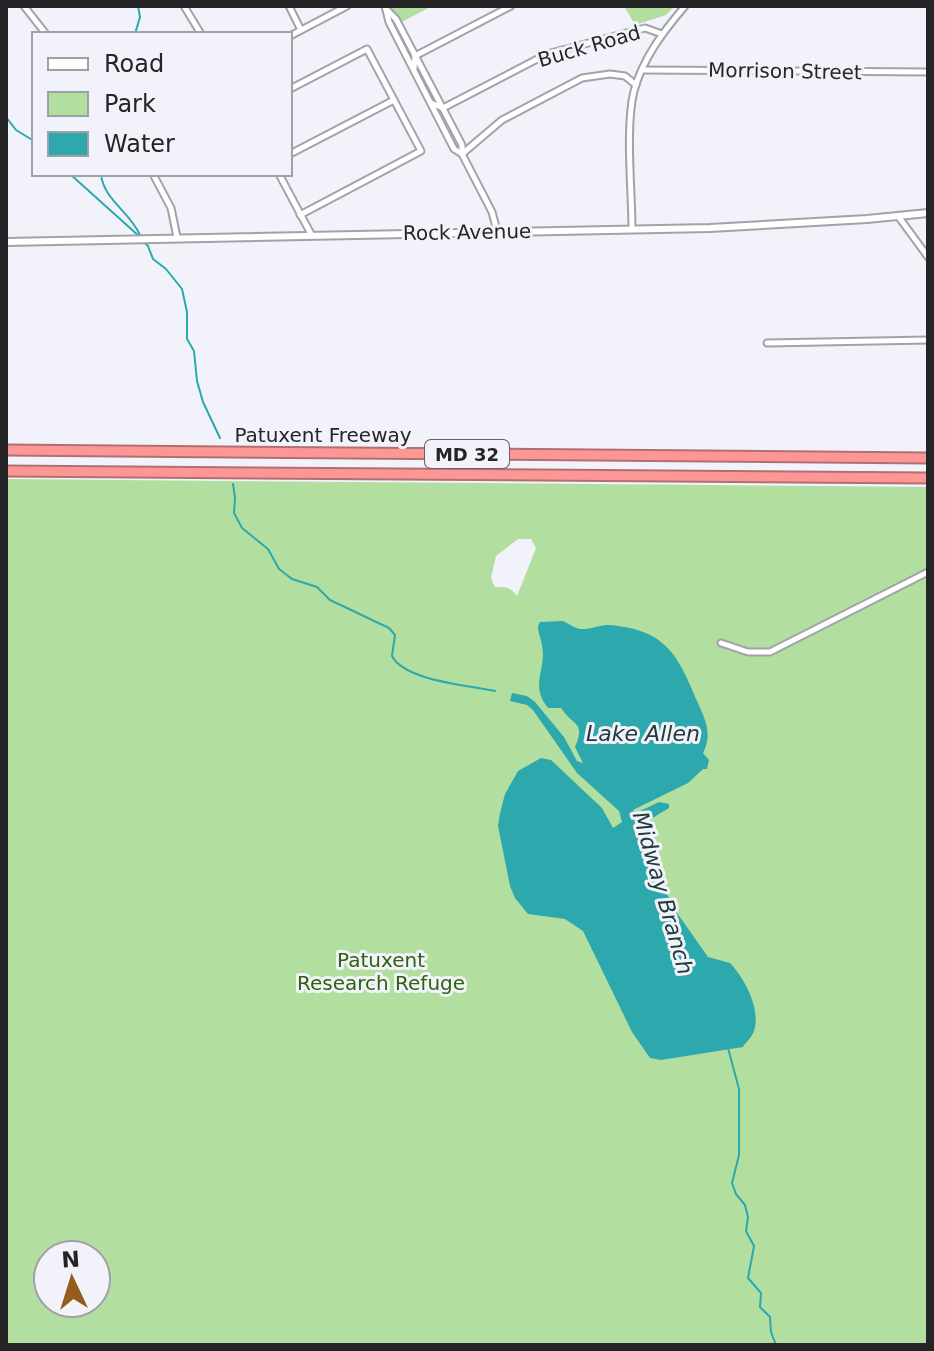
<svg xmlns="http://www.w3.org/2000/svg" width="934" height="1351" font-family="'DejaVu Sans',sans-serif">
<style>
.green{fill:#b2dfa0;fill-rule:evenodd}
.water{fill:#2da8ac}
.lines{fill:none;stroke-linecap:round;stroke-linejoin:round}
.stream{stroke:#2da8ac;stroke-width:2}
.minor-casing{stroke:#a2a3a9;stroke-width:9}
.tertiary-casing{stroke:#a2a3a9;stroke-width:10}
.motorway-casing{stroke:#b16f6f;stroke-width:13}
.minor{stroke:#fff;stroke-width:5}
.tertiary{stroke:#fff;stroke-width:6}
.motorway{stroke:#fd9796;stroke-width:9}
.labels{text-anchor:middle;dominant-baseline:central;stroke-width:6;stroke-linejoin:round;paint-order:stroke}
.shield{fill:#f2f3fa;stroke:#626366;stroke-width:2}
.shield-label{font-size:18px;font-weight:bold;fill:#252527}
.street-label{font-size:20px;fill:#252527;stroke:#f2f3fa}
.park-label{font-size:20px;fill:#2d630c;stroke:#f2f3fa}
.water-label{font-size:22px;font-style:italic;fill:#213b3c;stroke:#f2f3fa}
</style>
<rect width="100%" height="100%" fill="#f2f3fa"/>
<g class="green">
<polygon points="389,6 432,6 402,22"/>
<polygon points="624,6 675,6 666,15 635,25"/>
<path d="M6,479L928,487V1345H6ZM518,539H531L536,548L517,596C511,587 506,587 495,587L491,578L496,556ZM48,1255H96V1303H48Z"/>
</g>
<path class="water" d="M563,621C568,623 574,628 580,629C590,630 601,624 610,625C666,630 678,655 697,701C705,719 713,734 703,753L709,760L707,769H703L688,783L633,810L636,813L659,802L669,804V808L641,825L640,838L675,910L708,957L730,963C745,979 761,1009 754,1031C752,1037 746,1042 743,1047L661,1060L650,1058L632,1032L583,931L565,919L528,914L515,898L510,886L498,826L500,813L505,794L518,771L541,758L551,760L602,808L613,828L622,822L619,811L577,773L533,710L527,705L510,701L512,693L527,696L535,702L564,737L577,761L583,763L575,747C586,722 573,726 561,708H548C529,684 547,670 542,645C541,638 538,633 538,626L540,622Z"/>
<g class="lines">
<g class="stream">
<polyline points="135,34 140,17 138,6"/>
<polyline points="6,117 16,130 34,141"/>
<polyline points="70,174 140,237"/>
<path d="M101,174C103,199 130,212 140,235"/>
<polyline points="144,242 148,246 153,259 166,269 182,289 187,312 187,339 194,351 197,381 203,402 220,438"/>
<path d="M233,484L235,498L234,513L242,528L268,549L279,569L292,579L317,587L330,600L389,628L395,635L392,656C405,681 468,685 495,691"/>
<polyline points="728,1048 739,1089 739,1155 732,1183 736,1194 745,1205 748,1217 746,1231 754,1246 748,1278 761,1293 760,1307 770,1317 771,1332 776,1345"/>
</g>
<g class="minor-casing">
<g id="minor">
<polyline points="24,6 46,34"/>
<polyline points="184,6 201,34"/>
<polyline points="289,6 301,30"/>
<polyline points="385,6 389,22 454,149 462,154"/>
<polyline points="386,9 396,19 462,145 462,154 492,212 497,231"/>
<polyline points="290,36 347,6"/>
<polyline points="414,69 415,56 511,6"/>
<polyline points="642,70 928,72"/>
<polyline points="290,89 367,49 421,151 300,215"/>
<polyline points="431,103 443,108 547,54 645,28 662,34"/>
<polyline points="290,154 394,100"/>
<polyline points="462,154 502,120 582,78 610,74 625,76 636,85"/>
<polyline points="153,174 171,208 177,237"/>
<polyline points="279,174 311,234"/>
<polyline points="898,216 928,257"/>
<path d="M632,229C632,191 625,127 634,91C643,58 663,32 685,6"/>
<polyline points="767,343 928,340"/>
<polyline points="721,643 748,652 770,652 928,572"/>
</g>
</g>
<g class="tertiary-casing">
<polyline id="tertiary" points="6,242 710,228 867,219 928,213"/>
</g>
<g class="motorway-casing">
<g id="motorway">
<polyline points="6,450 928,458"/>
<polyline points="6,471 928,478"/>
</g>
</g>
<use href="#minor" class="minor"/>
<use href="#tertiary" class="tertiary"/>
<use href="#motorway" class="motorway"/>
</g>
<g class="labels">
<rect class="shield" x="425" y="440" width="84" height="28" rx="6"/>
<g class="shield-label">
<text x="467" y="454">MD 32</text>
</g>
<g class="street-label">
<text transform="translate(589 46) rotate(-16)">Buck Road</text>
<text transform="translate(785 71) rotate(1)">Morrison Street</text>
<text transform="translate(467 232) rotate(-1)">Rock Avenue</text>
<text x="323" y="435">Patuxent Freeway</text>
</g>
<g class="park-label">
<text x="381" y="960">Patuxent<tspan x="381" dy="23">Research Refuge</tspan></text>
</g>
<g class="water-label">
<text x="643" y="733">Lake Allen</text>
<text transform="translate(663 893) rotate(74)">Midway Branch</text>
</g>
</g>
<rect width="934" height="1351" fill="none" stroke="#252527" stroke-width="16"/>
<rect x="32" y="32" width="260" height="144" fill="#f2f3fa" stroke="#a0a1a6" stroke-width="2"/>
<rect x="48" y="58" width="40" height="12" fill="#ffffff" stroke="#a0a1a6" stroke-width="2"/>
<text x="104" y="72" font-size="24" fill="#252527">Road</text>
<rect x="48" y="92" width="40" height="24" fill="#b2dfa0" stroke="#a0a1a6" stroke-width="2"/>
<text x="104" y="112" font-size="24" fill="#252527">Park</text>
<rect x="48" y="132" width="40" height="24" fill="#2da8ac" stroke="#a0a1a6" stroke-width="2"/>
<text x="104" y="152" font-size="24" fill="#252527">Water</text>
<g transform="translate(72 1279) rotate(356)"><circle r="38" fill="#f2f3fa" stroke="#a0a1a6" stroke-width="2"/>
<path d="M0-6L14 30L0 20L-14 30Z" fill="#975b1e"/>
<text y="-12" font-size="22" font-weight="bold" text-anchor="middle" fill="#252527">N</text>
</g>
</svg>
